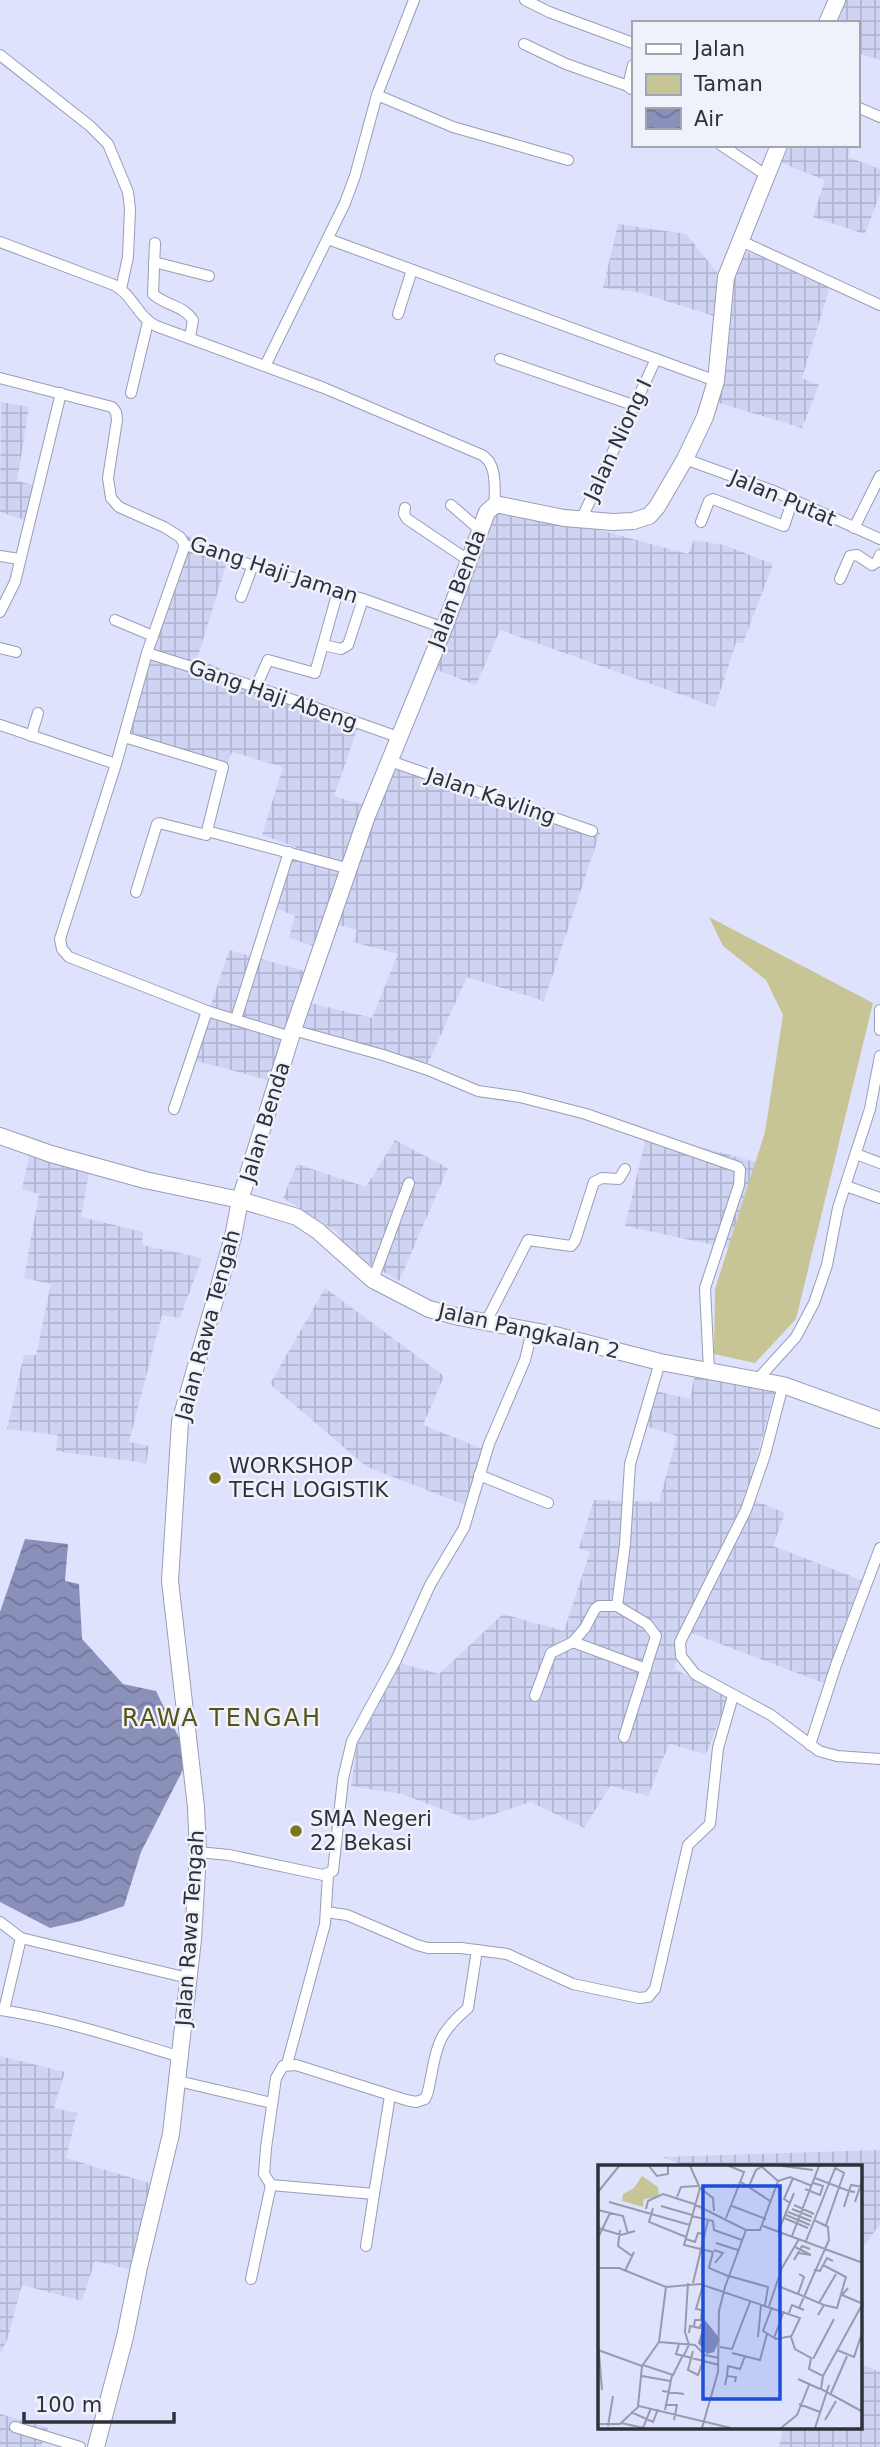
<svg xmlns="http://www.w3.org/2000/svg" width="880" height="2447" font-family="'DejaVu Sans',sans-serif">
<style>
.industrial{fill:url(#industrial-grid)}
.green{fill:#c7c596}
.water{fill:url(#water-waves)}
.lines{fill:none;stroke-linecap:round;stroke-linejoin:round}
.street-casing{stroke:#999db5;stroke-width:12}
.secondary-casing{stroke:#999db5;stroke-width:18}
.street{stroke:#fff;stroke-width:10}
.secondary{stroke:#fff;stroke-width:16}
.poi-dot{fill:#7b761a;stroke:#eff1fb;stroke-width:2.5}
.labels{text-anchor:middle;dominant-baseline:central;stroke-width:5;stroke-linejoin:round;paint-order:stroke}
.street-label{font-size:21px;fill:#2e303a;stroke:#eff1fb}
.poi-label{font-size:21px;fill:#2e303a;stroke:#eff1fb;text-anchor:start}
.quarter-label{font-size:24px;letter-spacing:2px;fill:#585417;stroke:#eff1fb}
.inset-road{fill:none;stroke:#989bae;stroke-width:2}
.view{fill:#1d4ed8;fill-opacity:0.15;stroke:#1d4ed8;stroke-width:3.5}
.inset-edge{fill:none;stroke:#2e303a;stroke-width:3.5}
</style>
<defs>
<pattern id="industrial-grid" width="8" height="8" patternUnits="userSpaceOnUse" patternTransform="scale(1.75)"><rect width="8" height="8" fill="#cfd4f3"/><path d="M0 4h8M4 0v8" fill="none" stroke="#b2b6d1"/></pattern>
<pattern id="water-waves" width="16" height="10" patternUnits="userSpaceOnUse" patternTransform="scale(1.75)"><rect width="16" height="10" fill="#8b90bb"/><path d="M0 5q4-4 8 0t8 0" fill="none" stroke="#727699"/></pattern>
</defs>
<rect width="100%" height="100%" fill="#dee2fc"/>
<g class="industrial">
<polygon points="846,0 880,0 880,60 857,53 857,23 835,23"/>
<polygon points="783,145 851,145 848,157 880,169 880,193 865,234 813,217 825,180 777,161"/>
<polygon points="618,224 686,234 719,275 732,247 832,280 802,378 819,385 802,428 713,401 729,321 638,292 603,288"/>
<polygon points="1,402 29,407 17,481 41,487 35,523 0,512"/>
<polygon points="500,505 559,519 688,554 694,540 724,545 773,564 743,643 736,643 715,707 500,630 476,685 427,666 489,515"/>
<polygon points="187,536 230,552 197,659 359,724 334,796 377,809 399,759 600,833 544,1001 467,977 428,1063 290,1032 272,1081 193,1060 229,950 315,974 307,1002 372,1018 398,954 353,942 357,930 326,922 317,947 289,938 295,916 276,908 296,847 262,835 283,767 232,752 227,764 121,732"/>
<polygon points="647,1133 756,1162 728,1248 625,1226"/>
<polygon points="395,1140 448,1168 399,1281 350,1253 336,1231 283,1198 297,1164 366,1187"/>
<polygon points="31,1147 90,1167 81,1217 143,1232 142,1245 202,1258 180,1318 162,1315 129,1442 149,1446 146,1463 56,1451 58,1435 7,1429 24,1355 36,1355 51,1284 24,1278 39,1194 22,1189"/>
<polygon points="325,1288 444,1376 423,1425 488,1451 468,1506 367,1467 270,1384"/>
<polygon points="695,1374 776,1388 746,1497 785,1513 773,1546 866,1582 829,1685 686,1631 674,1669 729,1696 706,1754 669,1744 648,1796 610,1786 584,1828 531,1802 473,1821 402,1794 351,1786 360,1729 400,1663 439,1674 503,1614 564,1631 590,1552 579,1548 594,1500 659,1502 677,1436 646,1426 655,1391 690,1399"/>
<polygon points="0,2056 65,2072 54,2108 77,2113 66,2158 152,2184 132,2270 95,2261 82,2301 22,2285 7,2340 0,2355"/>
<polygon points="880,2150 880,2224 861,2250 861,2167 688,2167 662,2157"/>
<polygon points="861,2364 880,2372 880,2447 779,2447 783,2428 861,2428"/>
<polygon points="0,2414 48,2428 41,2447 0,2447"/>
</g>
<polygon class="green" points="709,917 873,1003 796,1319 755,1363 714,1354 715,1289 765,1132 783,1015 766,980 723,946"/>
<polygon class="water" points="25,1539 68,1544 65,1581 79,1584 82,1639 123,1684 156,1691 189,1758 141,1852 124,1906 81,1921 50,1928 0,1902 0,1612"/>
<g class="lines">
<g class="street-casing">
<g id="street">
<polyline points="525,0 549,12 633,43"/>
<polyline points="524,44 566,64 628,86"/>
<polyline points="0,55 90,126 108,144 128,192 130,209 128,257 121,289"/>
<polyline points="631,89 628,86 633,65"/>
<polyline points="377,95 453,127 568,160"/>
<polyline points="857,107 880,117"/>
<polyline points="721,145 766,175"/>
<polyline points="328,239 716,381"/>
<polyline points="741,241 880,305"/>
<path d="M0,242L114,285C133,295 137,316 156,326L324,388L482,455C498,464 494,489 495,505"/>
<path d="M155,243L153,294C166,306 183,305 193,320L190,337"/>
<polyline points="154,262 209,276"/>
<polyline points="398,314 412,270"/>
<polyline points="500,359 633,405"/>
<polyline points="265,366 345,203 355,176 377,95 414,0"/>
<polyline points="0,378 112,407 116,412 117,420 108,478 111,498 119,507 164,527 180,537 185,545 363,599 444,628"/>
<polyline points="131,393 148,322"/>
<polyline points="685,459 776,492 880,539"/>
<polyline points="451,505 480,530"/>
<polyline points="405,508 404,514 407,519 468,560"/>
<polyline points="581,520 656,359"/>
<polyline points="701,522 709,501 713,499 784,526 793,499"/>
<polyline points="854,528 880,476"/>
<polyline points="0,556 19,559"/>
<polyline points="840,579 850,556 857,555 872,565 877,562 880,555"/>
<polyline points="241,597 253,565"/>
<polyline points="0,612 15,582 61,393"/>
<polyline points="115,620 153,636"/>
<polyline points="323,645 341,649 348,645 363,599"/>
<polyline points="0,648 16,652"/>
<polyline points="147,653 256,687 398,737"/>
<polyline points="256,687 268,660 315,673 338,591"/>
<polyline points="0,725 116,764 60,939 62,949 69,957 207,1011 291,1037"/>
<polyline points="31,736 38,713"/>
<polyline points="124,737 223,767 206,835 159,823 157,824 136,892"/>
<polyline points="390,761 592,831"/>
<polyline points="116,764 147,653 185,545"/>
<polyline points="207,831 350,869"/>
<polyline points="880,1010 880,1030"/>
<polyline points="236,1019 289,852"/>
<polyline points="293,1030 383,1055 428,1070 478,1091 520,1097 586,1114 738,1167 740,1170 739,1185 705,1288 709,1370"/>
<polyline points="174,1109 207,1011"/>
<polyline points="856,1154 880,1163"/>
<polyline points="846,1186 880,1198"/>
<polyline points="373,1280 409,1183"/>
<polyline points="486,1322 528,1240 571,1246 575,1241 594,1182 602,1178 619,1179 625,1169"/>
<polyline points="757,1380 796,1337 814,1303 827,1265 838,1208 870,1109 880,1056"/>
<polyline points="783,1385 765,1455 746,1510 680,1642 681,1656 695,1674 771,1715 819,1751 837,1756 880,1759"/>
<polyline points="479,1475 548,1503"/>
<polyline points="573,1642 646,1669"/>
<polyline points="535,1696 551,1653 573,1642 585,1628 595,1609 599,1606 617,1606"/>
<polyline points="624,1737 656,1636 647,1624 617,1606 625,1544 630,1464 660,1362"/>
<polyline points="810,1745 836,1665 880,1548"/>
<polyline points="198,1852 229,1855 323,1875 333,1871 343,1779 352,1741 396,1660 430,1585 464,1528 489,1444 525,1360 532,1331"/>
<polyline points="326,1912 347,1915 417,1945 428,1948 461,1948 507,1954 573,1984 639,1998 648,1997 655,1989 688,1845 710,1824 718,1748 733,1696"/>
<polyline points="0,1922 21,1938 188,1978"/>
<path d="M0,2010C62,2019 121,2039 181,2057"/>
<polyline points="4,2010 21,1938"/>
<polyline points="287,2064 325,1924 328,1875"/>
<polyline points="178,2081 272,2103"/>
<path d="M271,2185L264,2174L266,2148L276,2078L283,2066L296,2065L406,2100L416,2102L425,2099C429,2092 429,2085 431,2077C437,2042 441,2031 468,2008L477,1950"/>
<polyline points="374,2194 390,2096"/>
<polyline points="251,2279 271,2185 374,2194 366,2246"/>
<polyline points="15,2427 80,2447"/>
</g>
</g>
<g class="secondary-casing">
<g id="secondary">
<polyline points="827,23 837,0"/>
<polyline points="0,1136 51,1154 145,1180 240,1200 297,1217 318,1231 373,1280 429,1309 459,1317 555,1335 660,1362 783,1385 880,1420"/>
<polyline points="96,2447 125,2337 139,2267 171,2134 193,1939 198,1852 196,1807 170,1581 180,1422 233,1237 240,1200 293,1030 367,816 444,628 487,512 495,505 500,505 564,518 613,522 633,521 649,516 657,507 685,459 705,417 716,381 726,277 779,145"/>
</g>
</g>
<use href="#street" class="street"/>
<use href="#secondary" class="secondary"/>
</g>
<g class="poi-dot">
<circle cx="215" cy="1478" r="7"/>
<circle cx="296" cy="1831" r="7"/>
</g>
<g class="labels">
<g class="street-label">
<text transform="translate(618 440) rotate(-65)">Jalan Niong I</text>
<text transform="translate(783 498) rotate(23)">Jalan Putat</text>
<text transform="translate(274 570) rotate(18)">Gang Haji Jaman</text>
<text transform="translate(457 589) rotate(-69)">Jalan Benda</text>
<text transform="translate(273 695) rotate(19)">Gang Haji Abeng</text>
<text transform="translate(491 796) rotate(19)">Jalan Kavling</text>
<text transform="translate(265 1122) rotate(-73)">Jalan Benda</text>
<text transform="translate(208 1325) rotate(-75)">Jalan Rawa Tengah</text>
<text transform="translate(529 1331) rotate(13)">Jalan Pangkalan 2</text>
<text transform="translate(190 1928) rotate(-86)">Jalan Rawa Tengah</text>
</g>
<g class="poi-label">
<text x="229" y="1466">WORKSHOP<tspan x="229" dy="24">TECH LOGISTIK</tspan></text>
<text x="310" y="1819">SMA Negeri<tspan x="310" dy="24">22 Bekasi</tspan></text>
</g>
<g class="quarter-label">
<text x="222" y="1718">RAWA TENGAH</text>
</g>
</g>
<g transform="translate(598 2165)">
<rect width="264" height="264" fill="#dee2fc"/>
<path d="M44,11L60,22L61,32L46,34L45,42L24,36L25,29L36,23Z" fill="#c7c596"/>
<path d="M107,155L122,174L116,187L109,189L100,178Z" fill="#8b90bb"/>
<path class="inset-road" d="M51,1L59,11L70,9V1M92,1L102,23L86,80L115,87L111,103L130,111M184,1L215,5M217,13L251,26L253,20L265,22M180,16L192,12L214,21M143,17L172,36M151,21L158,5L163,2M102,23L115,33L116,46M207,24L222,30L225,21L215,18M0,27L21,1M79,32L83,22L100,21M11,37L92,60M257,37L265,13M192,38L186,34L195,13M96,39L148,65M196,40L216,49M63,41L94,50M134,41L168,54M246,42L251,26L257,27M55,43L51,57L88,72M48,44L50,36L65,29L96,39M194,44L214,52M0,45L25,51L30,69M190,47L213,56M188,50L212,60M94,51L115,56L116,65L144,75M128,53L146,7L131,1M186,53L210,63M228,60L246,8L237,3M165,61L265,98M0,63L23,70L37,66M22,65L20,81L34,91M180,67L196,28M194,71L221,1M0,73L12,48M88,74L97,77L100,68L107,69M208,76L238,1M118,78L140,85M197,82L213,90L200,88M116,85L125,88L117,98M196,95L204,81L212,84M225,100L248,112L239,143L226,140M0,103H21L68,122L102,119L202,153L193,172L197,184L213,193L211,204L225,211L223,224L265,247M216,105L222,106L229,93L235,96M27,106L36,87M201,109L206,112L200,129L226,140L220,150M131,111L170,122L167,140M95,118L110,55M180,121L200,129M250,123L244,130L263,138M221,138L238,109M171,141L184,103L201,74M174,142L165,166L178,174L194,171M201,143L231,75L230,62L216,55M191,148L194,140L206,145M96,161L97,155H103L104,145L98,144L105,120M91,168L92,161L102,163L103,159M160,172L163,140M176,173L186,146M61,177L97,180L107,190L121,193M81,179L78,189L121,200M122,182L134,184L152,137M0,185L44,201L61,177L68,122M239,185L256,192L265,165M95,186L90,205L100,210L105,196M1,188L4,225M134,188L162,195L169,169M86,190L91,180L87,167L90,118M215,194L236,154M45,200L75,210L85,190M44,211L72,216M129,211L130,201L142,204L147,191M225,211L265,138M200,214L222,224M127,220L129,211L138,212L137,217M64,226L86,229M233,228L249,191M201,239L222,247M67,240H79L76,255M40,241L44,201M67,245L74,210M33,247L55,257L60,244M227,255L238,236M23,258L46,263M0,259H22L41,241L133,263M10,261L15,231M45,263L53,243M104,263L120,207L121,146L127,122L148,65H162L180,16L163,1M183,263L199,250L211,220M217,263L231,220"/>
<path class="view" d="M105,21H182V234H105Z"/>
<rect width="264" height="264" class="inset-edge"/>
</g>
<rect x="632" y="21" width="228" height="126" fill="#eff1fb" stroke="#a2a4ae" stroke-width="2"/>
<rect x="646" y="44" width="35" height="10" fill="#ffffff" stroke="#a2a4ae" stroke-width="2"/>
<text x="694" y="56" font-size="21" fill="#2e303a">Jalan</text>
<rect x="646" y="74" width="35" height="21" fill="#c7c596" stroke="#a2a4ae" stroke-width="2"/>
<text x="694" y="91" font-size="21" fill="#2e303a">Taman</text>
<rect x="646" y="108" width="35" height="21" fill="url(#water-waves)" stroke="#a2a4ae" stroke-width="2"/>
<text x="694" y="126" font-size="21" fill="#2e303a">Air</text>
<path d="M24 2412v10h150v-10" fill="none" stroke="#2e303a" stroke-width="3.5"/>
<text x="35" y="2412" font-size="21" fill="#2e303a" stroke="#eff1fb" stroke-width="5" paint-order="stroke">100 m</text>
</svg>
